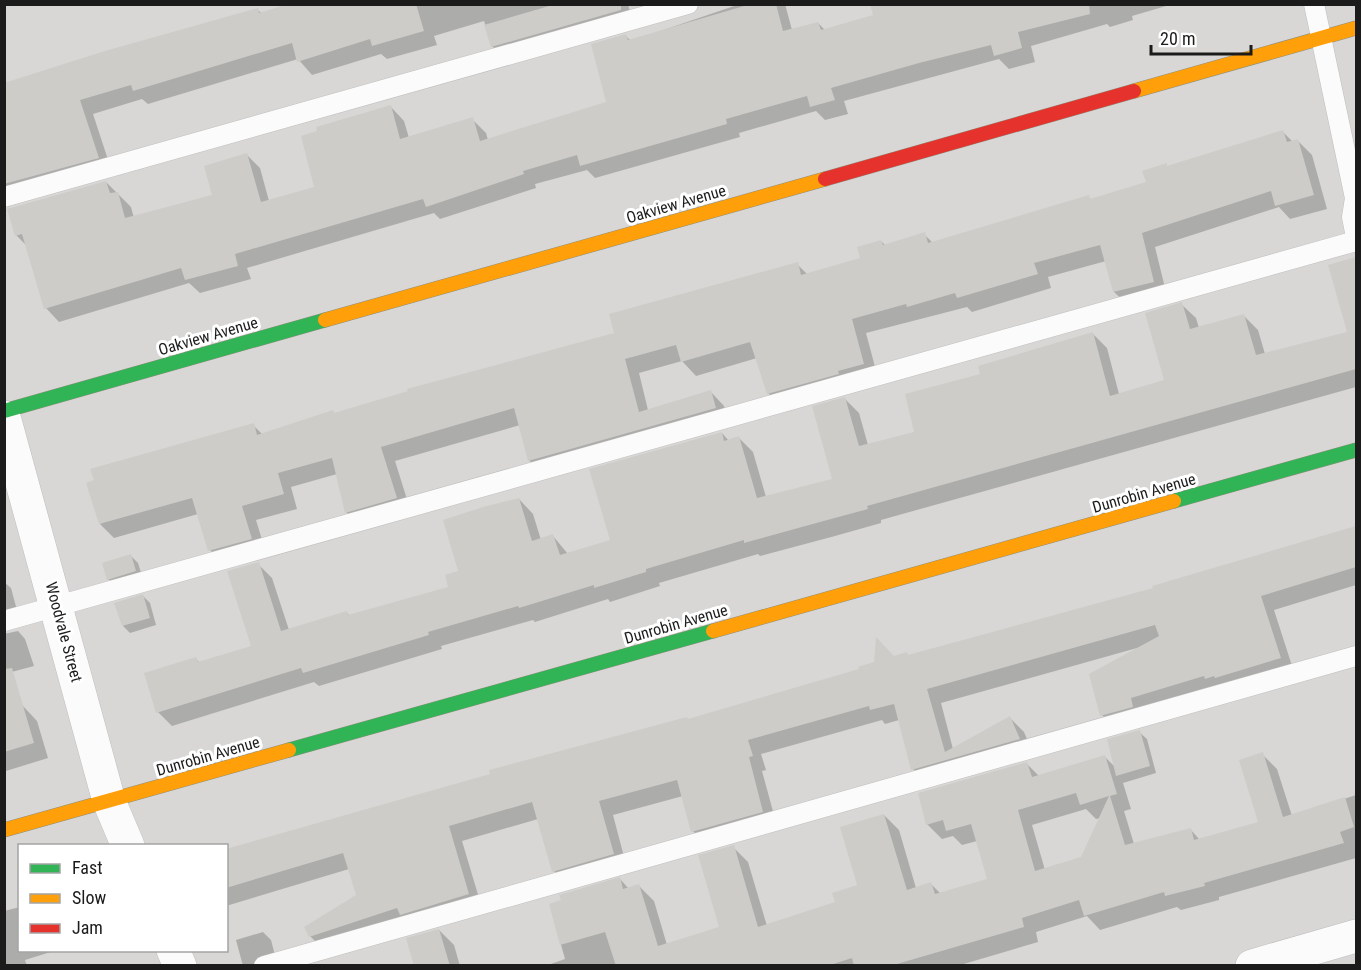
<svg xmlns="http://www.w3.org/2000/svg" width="1361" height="970" font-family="'Roboto Condensed',sans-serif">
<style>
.residential{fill:#d8d7d5;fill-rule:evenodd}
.shadow{fill:#0003;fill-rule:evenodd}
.building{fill:#ceccc9;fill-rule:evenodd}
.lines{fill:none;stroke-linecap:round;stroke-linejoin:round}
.lane-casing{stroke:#c0bfbe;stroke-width:21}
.street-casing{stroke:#c0bfbe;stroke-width:34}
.fast-casing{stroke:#8f907e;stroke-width:15}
.slow-casing{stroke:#8f907e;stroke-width:15}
.jam-casing{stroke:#8f907e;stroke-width:15}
.lane{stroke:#fcfbfb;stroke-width:20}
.street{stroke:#fcfbfb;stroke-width:33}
.fast{stroke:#30b455;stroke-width:14}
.slow{stroke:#ff9f0a;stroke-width:14}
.jam{stroke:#e5322d;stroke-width:14}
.labels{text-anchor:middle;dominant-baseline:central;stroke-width:6;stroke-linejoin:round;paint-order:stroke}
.street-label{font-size:16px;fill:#1b1b1b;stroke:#fff}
</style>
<rect width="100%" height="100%" fill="#e9e7e4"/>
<path class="residential" d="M5,5H1356V965L5,966ZM20,846H226V950H20Z"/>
<g class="shadow">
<polygon points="293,4 628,4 633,24 506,60 492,46 484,21 434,36 437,45 387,59 381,54 312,75 298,59 148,104 142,99 93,114 112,172 4,196 4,84 257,9 262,14"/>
<polygon points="740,4 785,4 792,30 818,23 825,30 874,16 871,4 1173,4 1132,16 1133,20 1110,27 1107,24 1031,46 1035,62 1009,69 999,59 844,101 848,114 825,120 816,111 739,133 740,137 595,178 587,170 535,184 536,188 440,219 434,213 247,268 251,279 200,293 189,283 59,322 46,308 27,246 16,235 106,182 131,207 134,218 214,196 246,154 260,168 269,201 316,188 391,107 404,121 409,138 472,119 486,133 488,140 608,103 626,36 631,41"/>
<polygon points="1283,132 1293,142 1297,140 1312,155 1327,209 1290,219 1279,207 1155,247 1167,296 1129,306 1114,292 1106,261 1048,277 1051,288 972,312 967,307 866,333 878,378 782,408 768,393 757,358 696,376 682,361 639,373 648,410 710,391 724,406 729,423 544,475 529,460 520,425 395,461 411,512 360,526 346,512 337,474 291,487 297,509 256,520 266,553 224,565 210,550 198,514 114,538 100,524 253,425 262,434 333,412 335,414 616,334 797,264 808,275 862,259 881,241 885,245 924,234 933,243 1088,197 1092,200 1148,183 1166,165 1168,167"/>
<polygon points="1354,259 1356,387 881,520 881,523 835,536 760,556 758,554 659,583 660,586 610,602 608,599 535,622 533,620 441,646 442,649 319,686 314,682 172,726 158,712 196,659 200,663 253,647 258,564 272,578 289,630 347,613 350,616 450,589 460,572 519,499 533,514 541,540 553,536 568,554 612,541 722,433 729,441 739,438 753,452 766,497 834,480 845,399 859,413 868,445 916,433 982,375 1093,334 1107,348 1119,394 1165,381 1181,304 1196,318 1199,328 1244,316 1258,330 1265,354 1348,333"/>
<polygon points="1356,528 1356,585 1274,610 1294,672 1116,730 1102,715 1137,648 941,703 953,749 1010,718 1024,732 1033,753 927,783 913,769 899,720 885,724 882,720 761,754 766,770 762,771 777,826 707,846 693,831 683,796 613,815 627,868 568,885 554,871 538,819 462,841 482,908 324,950 310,936 358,896 349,869 226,906 226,851 688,720 861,671 907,654 910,657 1155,589 1154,587"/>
<polygon points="131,556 138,563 143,579 116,586 108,579"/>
<polygon points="4,582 11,588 18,614 4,619"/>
<polygon points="143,596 150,603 156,625 130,633 123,626"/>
<polygon points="18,631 25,639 34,666 4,674 4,634"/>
<polygon points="22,705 37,721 48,758 6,771 4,711"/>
<path d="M1139,732L1147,739L1156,773L1123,783L1131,809L1124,811L1134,844L1190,829L1200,840L1260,823L1262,754L1277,769L1292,816L1356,795V858L1219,897V900L1181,910L1177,907L1100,930L1087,916L1036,932L1038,942L957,966H545L565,959L550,905L620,879L629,889L639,886L654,901L667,945L721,928L733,847L748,862L767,926L836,903L859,886L884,815L899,830L916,888L931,884L941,894L989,880L977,841L962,845L953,836L942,839L927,824L1027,764L1039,776L1105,757L1116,768ZM1086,809L1096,819L1101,818L1082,858L1045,870L1032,825Z"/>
<polygon points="20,907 20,950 57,950 25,960 27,966 4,966 4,911"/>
<polygon points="439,930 454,945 460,966 416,966"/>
<polygon points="263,932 271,940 276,959 263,966 243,966 236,940"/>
</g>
<g class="building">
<polygon points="288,4 416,4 424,31 372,46 370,39 297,62 292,43 133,91 131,85 80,100 99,158 4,184 4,83 105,51 258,8 259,13"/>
<polygon points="556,4 621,4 621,10 491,47 484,25"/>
<polygon points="751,4 776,4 783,31 818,22 821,30 873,15 870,4 1089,4 1090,14 1018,32 1022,48 994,56 991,45 919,63 831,88 835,100 810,107 807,96 726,119 727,124 580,166 577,155 523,171 524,174 426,207 423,199 235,254 238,266 185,280 181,268 44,309 22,234 15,236 7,209 106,181 110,193 118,192 125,218 212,195 204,166 247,153 261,202 314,187 301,136 317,131 316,127 391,105 400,139 473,117 480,141 606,102 591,44 626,34 628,40"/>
<polygon points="1283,130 1287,142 1298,139 1314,195 1275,206 1271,191 1142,233 1154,282 1113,292 1100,245 1034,263 1038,274 957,298 955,293 907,307 906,304 852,319 864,364 838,371 839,374 767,394 750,342 681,362 676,345 625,359 639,412 711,390 716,408 528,461 514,408 381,447 397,498 345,513 332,458 278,473 284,494 242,506 252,539 208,551 192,498 99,524 86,483 94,480 90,469 254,423 257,435 333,410 334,413 408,391 407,389 614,333 609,314 798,262 801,275 860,258 857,247 881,240 883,245 925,232 928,243 1089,195 1090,199 1146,182 1142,171 1167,163 1167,166"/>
<polygon points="1356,257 1356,369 867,506 868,509 820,522 744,543 744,540 646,569 646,572 594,588 594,585 519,608 518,606 428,632 429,635 303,673 301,668 156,713 144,673 196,657 198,662 251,646 227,571 259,562 281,631 347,611 348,615 448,587 445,575 458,571 443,520 483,507 519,498 532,541 553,534 560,555 610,540 589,469 722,432 724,441 739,436 757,498 832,479 812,406 845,397 859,446 914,432 905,394 980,374 978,366 1093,332 1110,396 1164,380 1145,313 1182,302 1190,329 1244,314 1256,355 1347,332 1328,265"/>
<polygon points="1356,526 1356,567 1261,596 1281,658 1215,678 1214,676 1205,679 1204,676 1131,698 1133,707 1100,716 1089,674 1159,636 1155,625 927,689 945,752 1010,716 1020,739 911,770 894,704 870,710 869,706 748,740 753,756 749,757 763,812 691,832 677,780 599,801 614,854 552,872 532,802 449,826 469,894 400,915 397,908 309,937 304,927 356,895 343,853 226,888 226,849 490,774 489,770 687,717 688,719 859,669 858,667 874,662 876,637 894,656 907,652 908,655 1153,588 1152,586"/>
<polygon points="131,554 136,571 107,580 102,563"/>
<polygon points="143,594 150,618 122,626 114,603"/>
<polygon points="12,668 34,743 4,752 4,669"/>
<polygon points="1140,730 1150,766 1116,776 1107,739"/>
<path d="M1263,752L1283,817L1345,797L1354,827L1340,832L1344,843L1204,883L1205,886L1165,896L1164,892L1084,916L1079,900L1022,918L1024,927L890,966H854L852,958L827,966H616L605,932L560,945L549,904L561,900L559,895L620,877L623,889L639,884L658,946L719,927L698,855L734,845L758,927L835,902L832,893L857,885L840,827L884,814L907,890L931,882L935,894L987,879L971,824L946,831L943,820L926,825L918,793L1027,762L1032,777L1105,755L1117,794L1110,796L1125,845L1191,828L1194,840L1258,822L1239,760ZM1076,793L1080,805L1109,796L1081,857L1035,871L1018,810Z"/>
<polygon points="439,929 450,966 414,966 406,938"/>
</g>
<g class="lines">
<g class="lane-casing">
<g id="lane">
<polyline points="1314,4 1355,198 1352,217 1356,237"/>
<polyline points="4,197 688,4"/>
<polyline points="4,621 1356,241"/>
<polyline points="264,966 1356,656"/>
</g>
</g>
<g class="street-casing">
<g id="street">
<polyline points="4,417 109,801 128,846"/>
<polyline points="173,950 180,966"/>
<polyline points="1252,966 1356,936"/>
</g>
</g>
<g class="fast-casing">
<g id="fast">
<polyline points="4,411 325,320"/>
<polyline points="1174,501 1356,450"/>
<polyline points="289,750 713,631"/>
</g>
</g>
<g class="slow-casing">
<g id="slow">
<polyline points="1134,91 1356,28"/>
<polyline points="325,320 825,179"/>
<polyline points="713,631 1174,501"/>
<polyline points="4,830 289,750"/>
</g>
</g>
<g class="jam-casing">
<polyline id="jam" points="825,179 1134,91"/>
</g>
<use href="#lane" class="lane"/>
<use href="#street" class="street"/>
<use href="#fast" class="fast"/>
<use href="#slow" class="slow"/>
<use href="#jam" class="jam"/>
</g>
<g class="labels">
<g class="street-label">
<text transform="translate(676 204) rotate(-16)">Oakview Avenue</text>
<text transform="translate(208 336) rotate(-16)">Oakview Avenue</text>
<text transform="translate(1144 493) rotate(-16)">Dunrobin Avenue</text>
<text transform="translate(676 624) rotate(-16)">Dunrobin Avenue</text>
<text transform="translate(64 632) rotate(75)">Woodvale Street</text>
<text transform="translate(208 756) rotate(-16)">Dunrobin Avenue</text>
</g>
</g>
<rect width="1361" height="970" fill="none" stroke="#1b1b1b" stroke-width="12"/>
<rect x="18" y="844" width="210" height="108" fill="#ffffff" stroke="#a4a4a4" stroke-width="1.5"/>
<rect x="30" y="864" width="30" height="9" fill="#30b455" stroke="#a4a4a4" stroke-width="1.5"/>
<text x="72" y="874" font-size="18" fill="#1b1b1b">Fast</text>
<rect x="30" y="894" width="30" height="9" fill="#ff9f0a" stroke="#a4a4a4" stroke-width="1.5"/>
<text x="72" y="904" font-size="18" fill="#1b1b1b">Slow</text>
<rect x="30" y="924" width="30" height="9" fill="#e5322d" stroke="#a4a4a4" stroke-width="1.5"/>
<text x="72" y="934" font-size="18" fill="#1b1b1b">Jam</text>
<path d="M1151 45v9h100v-9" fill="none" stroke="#1b1b1b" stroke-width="3"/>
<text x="1160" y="45" font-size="18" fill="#1b1b1b" stroke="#ffffff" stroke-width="4.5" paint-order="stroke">20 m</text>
</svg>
